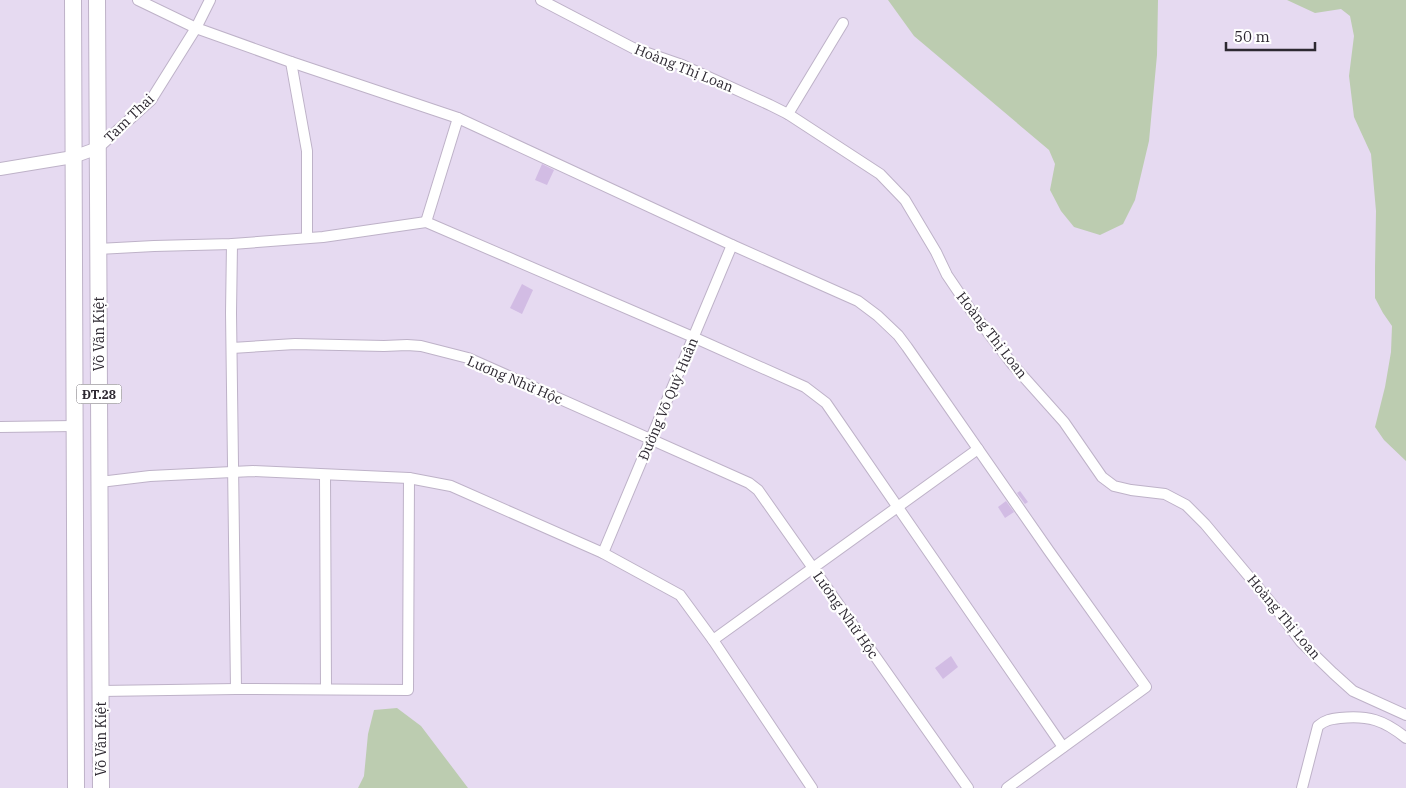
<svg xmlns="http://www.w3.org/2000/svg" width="1406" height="788" font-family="'IBM Plex Serif',serif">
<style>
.green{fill:#bcccb0}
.building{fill:#d2bce4}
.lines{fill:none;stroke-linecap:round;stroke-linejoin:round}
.minor-casing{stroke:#beb2c8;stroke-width:12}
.tertiary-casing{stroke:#beb2c8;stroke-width:14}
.primary-casing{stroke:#beb2c8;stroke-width:18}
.minor{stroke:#fff;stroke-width:10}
.tertiary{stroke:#fff;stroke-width:12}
.primary{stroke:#fff;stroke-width:16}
.labels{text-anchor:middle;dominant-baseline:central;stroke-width:4.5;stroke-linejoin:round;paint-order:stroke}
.shield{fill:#fff;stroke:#6c686f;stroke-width:1}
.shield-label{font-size:12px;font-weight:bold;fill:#2d2831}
.street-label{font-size:14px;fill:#2d2831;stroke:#fff}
</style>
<rect width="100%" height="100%" fill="#e6daf1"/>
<g class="green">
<polygon points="888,0 1158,0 1157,55 1149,141 1135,200 1123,224 1100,235 1074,227 1061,211 1050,190 1055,164 1049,150 914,36"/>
<polygon points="1287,0 1406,0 1406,461 1384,440 1375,427 1385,387 1391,352 1392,326 1383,313 1375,298 1375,268 1376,211 1371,154 1354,117 1349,76 1354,36 1350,16 1341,9 1315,13"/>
<polygon points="397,708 421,726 468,788 358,788 364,776 368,734 374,710"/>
</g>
<g class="building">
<polygon points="542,164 554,170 547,185 535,180"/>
<polygon points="522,284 533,290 522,314 510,308"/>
<polygon points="1020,491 1028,502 1025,504 1017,493"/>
<polygon points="1006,501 1014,512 1005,518 998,507"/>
<polygon points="951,656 958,667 943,679 935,668"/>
</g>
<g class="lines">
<g class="minor-casing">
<g id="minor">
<polyline points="138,0 196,28 291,62 458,118 732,245 858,301 878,316 898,335 907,347 1049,551 1146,687 1007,788"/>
<polyline points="541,0 633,48 682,65 770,105 788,114 880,174 905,200 936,252 947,275 970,309 1013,365 1064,422 1102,477 1114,486 1131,490 1165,494 1186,505 1205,524 1277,610 1301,642 1333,673 1353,691 1406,715"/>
<polyline points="291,62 307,151 307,237"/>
<polyline points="788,114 843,23"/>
<polyline points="98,148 151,100 196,28 210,0"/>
<polyline points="426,222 458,118"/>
<polyline points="232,244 231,313 236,689"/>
<polyline points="98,249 154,246 232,244 323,237 426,222 693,337 805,387 826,403 1063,747"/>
<polyline points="232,348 295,344 384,346 407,345 421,346 468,358 749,483 758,490 968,788"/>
<polyline points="0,427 74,426"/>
<polyline points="325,475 326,689"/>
<polyline points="100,482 150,476 253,471 409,478 451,486 603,553 680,595 713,640 812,788"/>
<polyline points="603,553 732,245"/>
<polyline points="713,640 978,449"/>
<polyline points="101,691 236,689 408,690 409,478"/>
<path d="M1302,788L1318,726C1325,720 1331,719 1340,718C1368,715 1384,720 1406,738"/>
</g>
</g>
<g class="tertiary-casing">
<polyline id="tertiary" points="0,169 73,157 98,148"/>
</g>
<g class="primary-casing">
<g id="primary">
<polyline points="73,0 76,788"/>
<polyline points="97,0 101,788"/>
</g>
</g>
<use href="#minor" class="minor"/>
<use href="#tertiary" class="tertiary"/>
<use href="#primary" class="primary"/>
</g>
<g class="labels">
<rect class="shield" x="76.5" y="384.5" width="45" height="19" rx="4"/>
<g class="shield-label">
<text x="99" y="394">ĐT.28</text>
</g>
<g class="street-label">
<text transform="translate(684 68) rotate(22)">Hoàng Thị Loan</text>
<text transform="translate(129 118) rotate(-44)">Tam Thai</text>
<text transform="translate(99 334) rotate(-90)">Võ Văn Kiệt</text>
<text transform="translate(992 335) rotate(52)">Hoàng Thị Loan</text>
<text transform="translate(515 380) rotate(23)">Lương Nhữ Hộc</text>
<text transform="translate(668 399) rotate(-67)">Đường Võ Quý Huân</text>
<text transform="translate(846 615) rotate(55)">Lương Nhữ Hộc</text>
<text transform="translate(1284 617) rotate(50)">Hoàng Thị Loan</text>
<text transform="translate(101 739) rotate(-90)">Võ Văn Kiệt</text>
</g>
</g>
<path d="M1226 42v8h89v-8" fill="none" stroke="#2d2831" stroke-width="2.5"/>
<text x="1234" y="42" font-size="15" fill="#2d2831" stroke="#ffffff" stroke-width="4" paint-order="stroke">50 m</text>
</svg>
